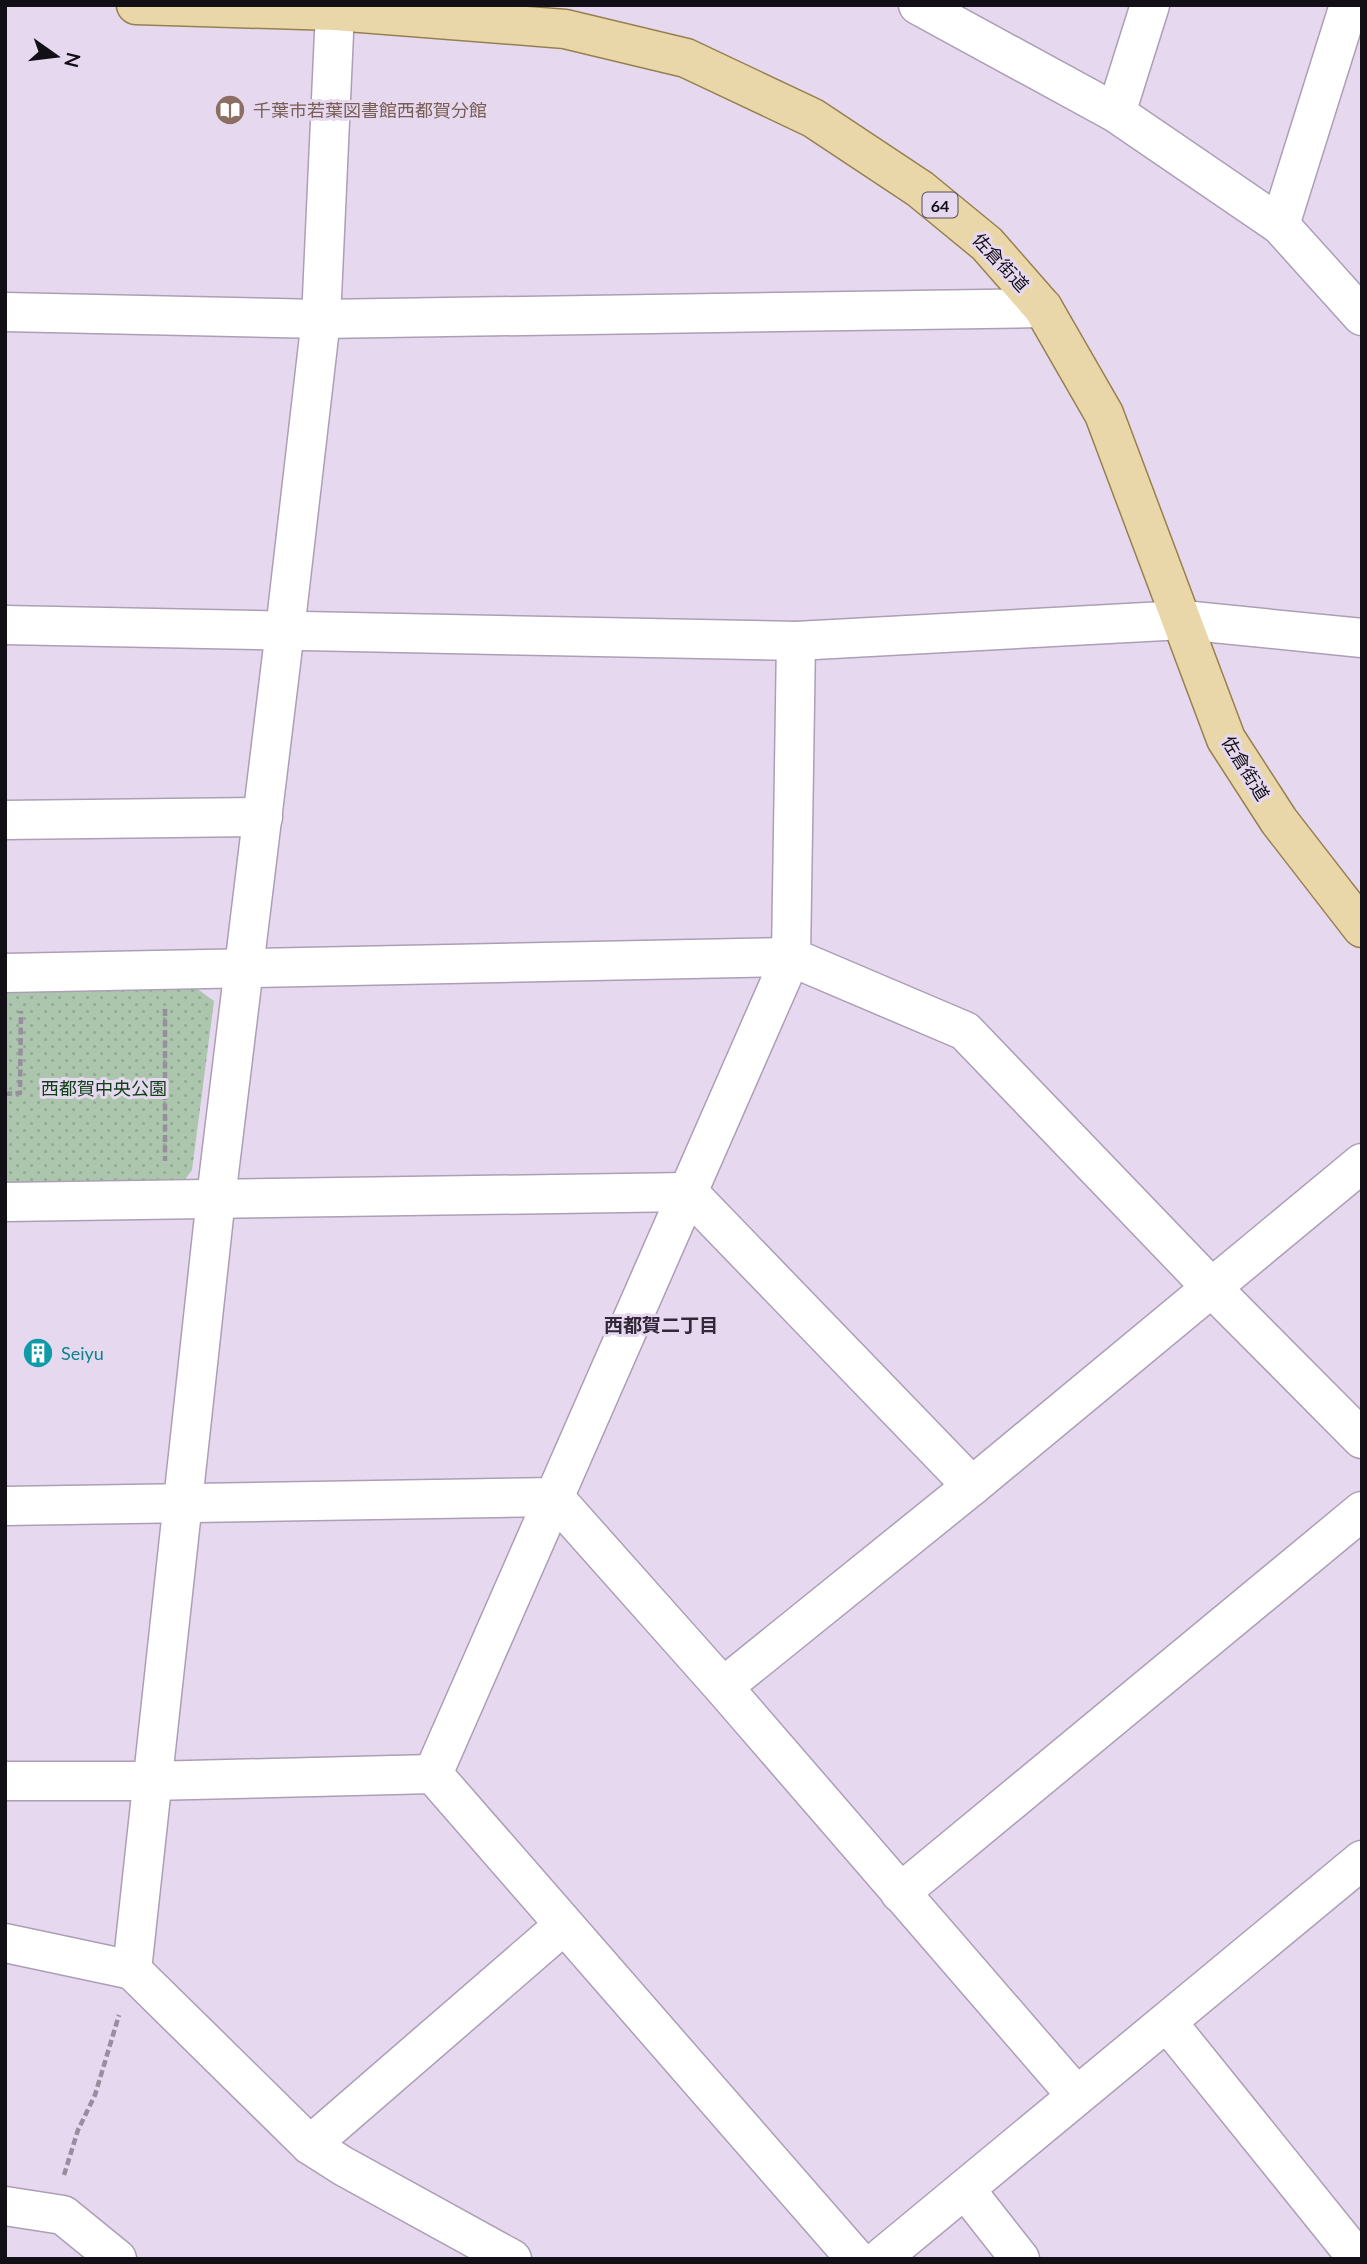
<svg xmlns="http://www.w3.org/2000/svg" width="1367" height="2264" font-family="Lato,'Noto Sans JP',sans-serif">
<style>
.park{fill:url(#park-dots)}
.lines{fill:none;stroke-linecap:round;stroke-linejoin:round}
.minor-casing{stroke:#ac9fb5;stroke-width:41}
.major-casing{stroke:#968050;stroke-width:41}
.path{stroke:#988e9f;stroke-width:4.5;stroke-dasharray:7 3.5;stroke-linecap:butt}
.minor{stroke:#fff;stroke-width:38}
.major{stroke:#ead7a9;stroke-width:38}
.labels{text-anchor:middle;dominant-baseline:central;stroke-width:6;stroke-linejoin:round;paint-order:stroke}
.shield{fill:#e6d9ef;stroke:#524c57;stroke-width:2}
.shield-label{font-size:16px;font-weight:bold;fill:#130f16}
.education-label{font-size:18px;fill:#785e54;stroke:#e6d9ef;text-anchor:start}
.street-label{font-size:18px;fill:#130f16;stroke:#e6d9ef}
.park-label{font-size:18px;fill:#0e3f16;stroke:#e6d9ef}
.culture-label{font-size:18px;fill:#0d838f;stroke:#e6d9ef;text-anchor:start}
.neighbourhood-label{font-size:19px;font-weight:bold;fill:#322839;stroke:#e6d9ef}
</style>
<defs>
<pattern id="park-dots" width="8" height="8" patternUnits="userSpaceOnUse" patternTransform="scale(1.75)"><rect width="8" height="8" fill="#acc6ad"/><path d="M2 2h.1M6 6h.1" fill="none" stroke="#93a994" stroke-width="1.8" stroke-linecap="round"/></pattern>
</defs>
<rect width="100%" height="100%" fill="#e6d9ef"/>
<polygon class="park" points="196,988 214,1001 192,1170 181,1185 5,1187 5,992"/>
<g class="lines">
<g class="minor-casing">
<g id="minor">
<polyline points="918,5 1116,113 1280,225 1362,316"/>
<polyline points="335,11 321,319 285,630 216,1198 132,1970 310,2145 343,2166 512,2259"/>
<polyline points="1116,113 1150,5"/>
<polyline points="1280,225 1349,5"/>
<polyline points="5,312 321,319 1043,308"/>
<polyline points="5,625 796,641 1183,620 1362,638"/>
<polyline points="796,641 791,957 433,1774 856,2259"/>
<polyline points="5,820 263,817"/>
<polyline points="5,973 791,957 965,1031 1210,1286 1362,1439"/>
<polyline points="5,1202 688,1192 972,1486"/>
<polyline points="5,1506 554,1497 723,1687 1076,2095"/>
<polyline points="723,1687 972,1486 1362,1163"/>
<polyline points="5,1781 150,1781 433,1774"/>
<polyline points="900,1893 1362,1511"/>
<polyline points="5,1943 132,1970"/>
<polyline points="1167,2022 1358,2259"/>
<polyline points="310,2145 564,1925"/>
<polyline points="965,2189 1020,2259"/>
<polyline points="5,2206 63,2215 117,2259"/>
<polyline points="880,2259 1362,1860"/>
</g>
</g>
<g class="major-casing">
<polyline id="major" points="136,5 335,11 565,29 686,58 813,118 920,189 987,244 1043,308 1104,414 1226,739 1279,821 1362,928"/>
</g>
<g class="path">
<polyline points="165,1009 165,1161"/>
<polyline points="5,1094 20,1093 21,1011"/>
<polyline points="64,2175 78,2130 95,2095 119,2015"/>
</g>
<use href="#minor" class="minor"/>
<use href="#major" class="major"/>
</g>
<defs>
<g id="library-disc" transform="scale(1.575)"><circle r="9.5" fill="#8d6e63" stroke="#e6d9ef"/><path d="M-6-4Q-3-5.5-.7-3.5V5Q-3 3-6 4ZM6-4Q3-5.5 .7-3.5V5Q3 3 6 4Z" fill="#fff"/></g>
<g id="building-disc" transform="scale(1.575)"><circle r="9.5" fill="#0f9aa8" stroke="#e6d9ef"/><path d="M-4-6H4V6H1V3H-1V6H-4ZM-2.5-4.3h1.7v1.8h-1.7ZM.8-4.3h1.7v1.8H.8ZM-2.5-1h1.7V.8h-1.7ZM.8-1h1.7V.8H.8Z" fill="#fff"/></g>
</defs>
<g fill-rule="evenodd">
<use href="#library-disc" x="230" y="110"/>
<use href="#building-disc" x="38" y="1353"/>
</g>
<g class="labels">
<rect class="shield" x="922.5" y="192.5" width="35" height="25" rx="5"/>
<g class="shield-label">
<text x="940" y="205">64</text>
</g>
<g class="education-label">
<text x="253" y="110">千葉市若葉図書館西都賀分館</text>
</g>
<g class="street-label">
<text transform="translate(1001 262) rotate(47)">佐倉街道</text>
<text transform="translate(1246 768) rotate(58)">佐倉街道</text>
</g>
<g class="park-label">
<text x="104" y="1088">西都賀中央公園</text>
</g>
<g class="culture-label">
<text x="61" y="1353">Seiyu</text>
</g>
<g class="neighbourhood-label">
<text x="661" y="1324">西都賀二丁目</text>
</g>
</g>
<rect width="1367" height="2264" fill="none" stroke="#130f16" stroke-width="14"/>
<g transform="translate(56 56) rotate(104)" stroke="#e6d9ef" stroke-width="5" paint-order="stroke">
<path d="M0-5L12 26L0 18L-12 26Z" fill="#130f16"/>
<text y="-10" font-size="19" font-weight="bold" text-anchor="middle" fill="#130f16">N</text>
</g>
</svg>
